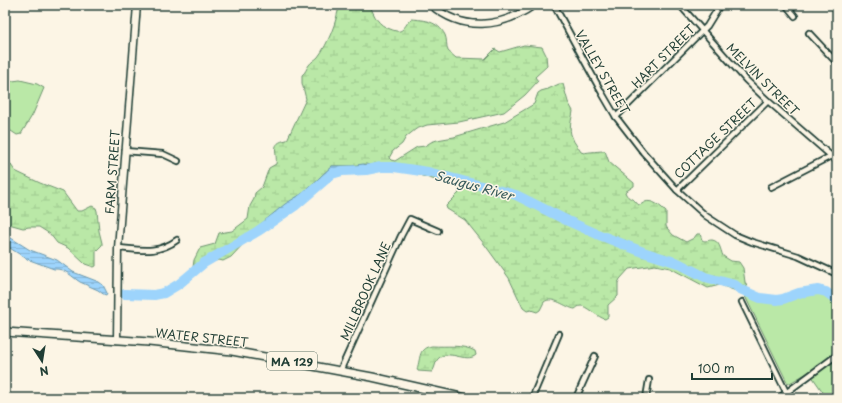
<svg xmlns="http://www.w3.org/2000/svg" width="842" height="403" font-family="'Playpen Sans',sans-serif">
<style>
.wetland{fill:url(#wetland-marsh);stroke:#6c926e}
.park{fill:#bae8a7;stroke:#6c926e}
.water{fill:url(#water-rules);stroke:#6b98ac}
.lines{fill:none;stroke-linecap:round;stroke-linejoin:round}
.river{stroke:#9dd4fc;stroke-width:10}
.street-casing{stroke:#1f3d34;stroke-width:8}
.secondary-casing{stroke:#1f3d34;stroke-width:9}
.primary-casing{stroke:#1f3d34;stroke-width:10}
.street{stroke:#fcf5e5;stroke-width:4.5}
.secondary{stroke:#fcf5e5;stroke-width:6}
.primary{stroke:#fcf5e5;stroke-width:7}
.labels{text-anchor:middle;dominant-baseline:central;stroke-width:3;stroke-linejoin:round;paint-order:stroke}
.shield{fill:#fcf5e5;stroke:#617469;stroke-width:1}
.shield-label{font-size:11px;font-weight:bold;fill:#1f3d34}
.street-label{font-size:12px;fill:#1f3d34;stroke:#fcf5e5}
.water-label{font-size:13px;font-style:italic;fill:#385b5c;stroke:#fcf5e5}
</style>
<defs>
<pattern id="wetland-marsh" width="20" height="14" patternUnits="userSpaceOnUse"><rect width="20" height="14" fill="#bae8a7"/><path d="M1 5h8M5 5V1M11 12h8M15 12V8" fill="none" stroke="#9fc890"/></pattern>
<pattern id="water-rules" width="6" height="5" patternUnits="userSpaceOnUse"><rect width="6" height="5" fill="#9dd4fc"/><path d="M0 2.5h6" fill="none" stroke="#87b7d9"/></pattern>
</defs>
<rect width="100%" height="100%" fill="#fcf5e5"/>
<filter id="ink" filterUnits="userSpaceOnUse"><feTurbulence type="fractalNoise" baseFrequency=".025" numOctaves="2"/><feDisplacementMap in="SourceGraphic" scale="8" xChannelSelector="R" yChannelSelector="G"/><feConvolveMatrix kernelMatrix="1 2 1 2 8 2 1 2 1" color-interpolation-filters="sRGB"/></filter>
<g filter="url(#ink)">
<g class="wetland">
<path d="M339,5H370C374,16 378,25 390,29C393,30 397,32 400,31C405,29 407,22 411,19C424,20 438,21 445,35C447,39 446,45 448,51L456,58L485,59L495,49L500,52L524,45L542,47L546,55L547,66L535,77L538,81L525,95L504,112L459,122L427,125L416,129L406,137L402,144L393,151L389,158L391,160L395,161L417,147L425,146L431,142L437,140L454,137L504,122L534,104L538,93L541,91L548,89L559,84H563L568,102L573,111C572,119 568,129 572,137C574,143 578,147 581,152L584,153C587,152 602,151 605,151L609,162L634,183V186L625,192C627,198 631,198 635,201C636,202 637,204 639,205C641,205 643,203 645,202C652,199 662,207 666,212V226L667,228L673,235L686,242L694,238L697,234H700L702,240C706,242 708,240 712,240C720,241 720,249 723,256L731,261L739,262L743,268L745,282L748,289L747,295L720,285L708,288L670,268L655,265L629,269L620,279L618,283V296L608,305V317L605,319C599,318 585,305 581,306C578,306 577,308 575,309C566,308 553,295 544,302L540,310L537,312L531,310L527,311L523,308L509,278L485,245L465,220L447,209L446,206L459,193V187L382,164L373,166L366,164L352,166H332L303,193L263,222L252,232L246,241L231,257L223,261L219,260L193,267L194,260L200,248L215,244L219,233L232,231L248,219L250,206L254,199L255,193L262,187L269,168L276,164C278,152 269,143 287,140L306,99L302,83V75C306,72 306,69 309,65C311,62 315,60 318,57C328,44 337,21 339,5Z"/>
<polygon points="9,162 15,171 40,183 63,192 77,211 82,211 92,206 96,208 97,211 99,231 102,243 102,245 96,251 96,266 94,267 85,264 68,248 57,243 50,234 39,227 29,227 23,228 5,223 5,165"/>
<path d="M432,346C447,347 462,344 475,351L476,355C466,364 447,347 437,360C435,364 435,368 432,372L418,371L417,369C421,357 418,348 432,346Z"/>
</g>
<g class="park">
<polygon points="20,80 37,84 44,88 33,114 21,134 17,135 5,127 5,82"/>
<path d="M742,290C754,296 765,301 778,300C803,298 812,278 837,300V398H827L809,372L788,384Z"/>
</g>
<g class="water">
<polygon points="363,164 370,166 368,167 351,169 336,168 323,176 293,205 253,232 246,241 252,232 263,222 285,204 303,193 332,166 352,166"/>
<path d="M5,236L11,238L30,250L57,260L73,272L99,282L103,285L107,293L106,295C102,294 101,292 98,290C92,287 86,285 80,282C72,277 65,268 54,269L27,259L5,245Z"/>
</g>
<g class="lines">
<polyline class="river" points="125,294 154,295 164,293 179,284 204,263 258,231 296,205 332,174 342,171 366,170 381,167 394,167 428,172 516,195 568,221 597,234 643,252 678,263 705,277 735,285 740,289 760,298 777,300 783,299 799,293 818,290 826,292 837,300"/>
<g class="street-casing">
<g id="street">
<polyline points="554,5 602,93 616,117 643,152 677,190 706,216 735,235 752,242 798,256 837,274"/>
<polyline points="680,5 746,80 768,101 837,161"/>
<polyline points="786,5 795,16"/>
<polyline points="809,33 837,63"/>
<polyline points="616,117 707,26 720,5"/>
<polyline points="125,151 163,154 178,161"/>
<polyline points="771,187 831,156"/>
<polyline points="677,190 768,101"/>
<path d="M118,248C141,250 158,254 177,240"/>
<polyline points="742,302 789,398"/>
<polyline points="340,371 401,236 410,219 438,231"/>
<polyline points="226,398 227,398"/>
<polyline points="532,398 559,334"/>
<polyline points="576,398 595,356"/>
<polyline points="646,398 649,380"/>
<polyline points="779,398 837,355"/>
</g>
</g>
<g class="secondary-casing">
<g id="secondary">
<path d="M431,5C463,32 501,28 534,5"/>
<polyline points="117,340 118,248 137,5"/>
</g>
</g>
<g class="primary-casing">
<polyline id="primary" points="5,332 149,342 232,351 372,377 465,398"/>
</g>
<use href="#street" class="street"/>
<use href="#secondary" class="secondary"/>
<use href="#primary" class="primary"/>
</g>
</g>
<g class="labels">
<rect class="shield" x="267" y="352" width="50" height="18" rx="3"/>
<g class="shield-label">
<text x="292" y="361">MA 129</text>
</g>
<g class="street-label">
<text transform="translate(663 56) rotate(-45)">HART STREET</text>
<text transform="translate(603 72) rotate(60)">VALLEY STREET</text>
<text transform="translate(763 79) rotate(45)">MELVIN STREET</text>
<text transform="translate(715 138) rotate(-44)">COTTAGE STREET</text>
<text transform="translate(112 172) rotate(-86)">FARM STREET</text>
<text transform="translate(365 291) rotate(-66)">MILLBROOK LANE</text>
<text transform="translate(202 337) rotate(6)">WATER STREET</text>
</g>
<g class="water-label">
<text transform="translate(474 185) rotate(15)">Saugus River</text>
</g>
</g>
<rect width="842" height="403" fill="none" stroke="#fcf5e5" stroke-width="20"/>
<rect x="10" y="10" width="822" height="383" fill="none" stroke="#1f3d34" stroke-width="1.5" filter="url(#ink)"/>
<g transform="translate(42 361) rotate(168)" stroke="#fcf5e5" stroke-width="3" paint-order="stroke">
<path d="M0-3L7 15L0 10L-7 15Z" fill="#1f3d34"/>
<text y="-6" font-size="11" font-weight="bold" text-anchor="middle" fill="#1f3d34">N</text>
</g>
<path d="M692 373v6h80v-6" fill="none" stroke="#1f3d34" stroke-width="2"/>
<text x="698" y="373" font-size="12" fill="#1f3d34" stroke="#fcf5e5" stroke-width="3" paint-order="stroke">100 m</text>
</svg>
